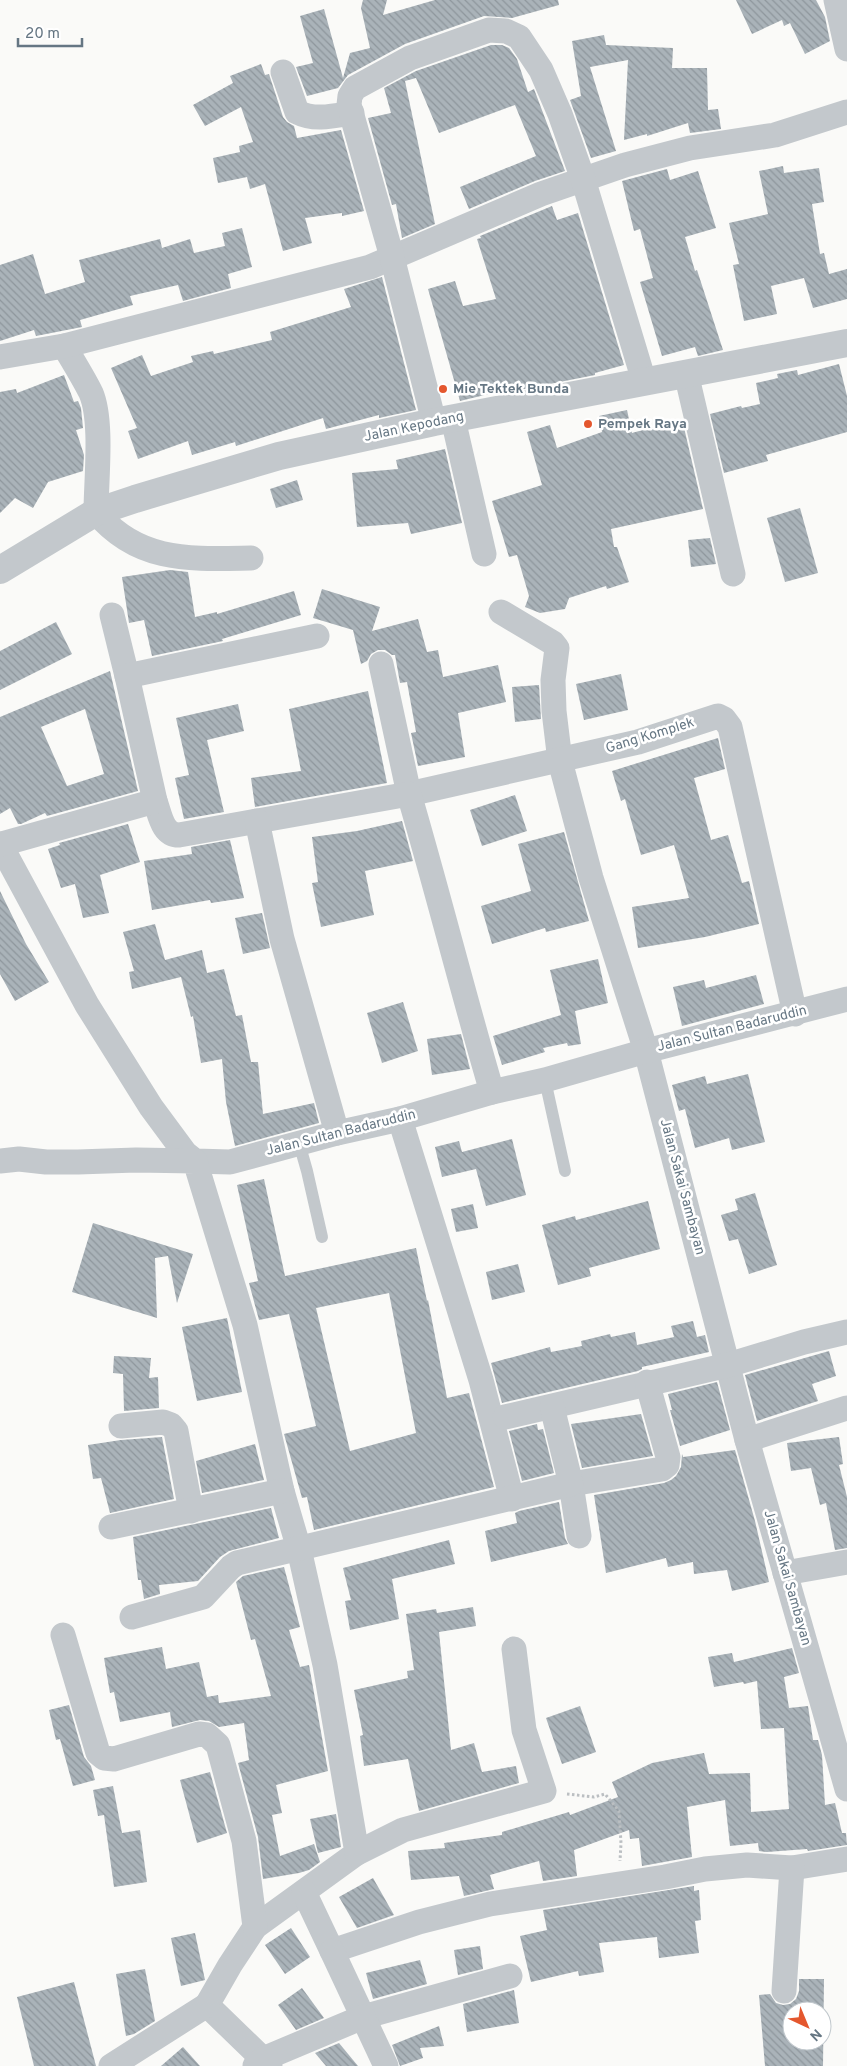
<svg xmlns="http://www.w3.org/2000/svg" width="847" height="2066" font-family="Overpass,sans-serif">
<style>
.building{fill:url(#building-back-hatch);fill-rule:evenodd}
.lines{fill:none;stroke-linecap:round;stroke-linejoin:round}
.path{stroke:#bbbfc2;stroke-width:3;stroke-dasharray:2.5 2.5;stroke-linecap:butt}
.service{stroke:#c3c8cc;stroke-width:12}
.minor{stroke:#c3c8cc;stroke-width:25}
.tertiary{stroke:#c3c8cc;stroke-width:28}
.poi-dot{fill:#e4572e;stroke:#fff;stroke-width:2}
.labels{text-anchor:middle;dominant-baseline:central;stroke-width:5;stroke-linejoin:round;paint-order:stroke}
.poi-label{font-size:14px;font-weight:bold;fill:#657683;stroke:#fff;text-anchor:start}
.street-label{font-size:14px;fill:#657683;stroke:#fff}
</style>
<defs>
<pattern id="building-back-hatch" width="6" height="6" patternUnits="userSpaceOnUse" patternTransform="scale(1.25)"><rect width="6" height="6" fill="#aab3b9"/><path d="M-1 5l2 2M0 0l6 6M5-1l2 2" fill="none" stroke="#8e969c"/></pattern>
</defs>
<rect width="100%" height="100%" fill="#fafaf8"/>
<g class="building">
<polygon points="363,0 387,0 383,15 435,0 558,0 559,5 512,18 484,16 405,44 348,75 338,88 307,96 296,67 313,63 300,16 324,9 343,78 350,53 370,48 361,8"/>
<polygon points="736,0 816,0 825,17 830,41 805,54 790,23 784,26 782,20 752,34"/>
<polygon points="604,35 606,45 673,48 672,68 707,68 708,110 718,109 721,129 690,133 688,123 647,136 647,134 624,140 628,60 590,67 616,151 591,158 570,100 581,96 572,41"/>
<polygon points="491,45 502,45 509,48 517,59 528,92 534,89 565,171 535,181 469,209 460,187 536,156 515,105 439,133 416,78 405,81 435,224 402,238 396,204 392,205 368,118 391,113 384,88 416,71"/>
<polygon points="261,64 265,75 269,74 283,117 287,122 294,126 297,138 341,130 364,211 342,216 342,213 305,218 312,243 283,251 265,184 250,189 247,177 218,183 213,158 240,152 239,146 253,142 241,107 205,126 193,105 233,83 230,76"/>
<polygon points="783,166 784,173 819,168 824,202 812,204 820,254 824,253 829,274 847,269 847,299 813,308 804,278 771,286 777,314 744,321 733,265 739,264 729,223 768,214 759,171"/>
<polygon points="667,169 670,180 698,171 716,228 685,237 695,271 697,270 723,350 698,356 695,347 662,356 640,282 653,278 640,229 634,231 622,181"/>
<polygon points="552,206 557,220 578,213 624,365 595,373 595,375 494,395 493,393 460,401 428,289 455,281 463,306 496,299 477,239 481,238 480,236"/>
<polygon points="242,228 252,267 228,274 231,288 183,301 178,285 130,296 133,305 80,320 82,327 36,336 34,330 0,341 0,265 33,254 45,294 85,282 79,260 160,239 162,248 190,239 194,253 225,246 222,233"/>
<polygon points="382,277 416,410 379,418 379,415 326,429 323,418 236,446 235,442 192,455 188,441 138,459 128,431 137,428 111,368 142,355 151,376 193,362 191,356 213,351 214,354 272,340 270,332 351,307 344,289"/>
<polygon points="839,364 847,396 847,432 766,455 768,461 724,473 710,414 741,406 742,408 760,404 756,383 778,378 777,374 797,370 798,375"/>
<polygon points="64,375 74,402 78,401 81,408 83,428 76,430 84,455 83,471 48,482 33,508 15,498 0,513 0,392 16,389 17,393"/>
<polygon points="627,410 632,433 682,419 703,509 611,529 614,547 617,547 629,582 607,589 606,586 569,598 565,609 540,613 525,607 529,596 517,555 509,557 492,501 542,485 527,432 550,425 557,448 602,432 599,416"/>
<polygon points="445,449 462,523 411,534 408,523 357,527 352,473 398,469 396,460"/>
<polygon points="297,480 303,500 276,508 270,489"/>
<polygon points="800,508 818,573 785,582 767,518"/>
<polygon points="710,538 716,564 691,567 688,540"/>
<polygon points="170,570 188,572 195,617 217,612 217,614 294,591 301,615 222,639 223,641 152,656 144,620 129,623 122,577"/>
<polygon points="322,589 380,607 372,631 418,619 427,652 438,650 443,677 498,665 506,702 458,713 465,757 418,766 411,733 416,732 407,682 400,683 395,655 392,655 385,650 378,650 371,654 367,661 361,664 353,630 313,618"/>
<polygon points="56,622 72,654 0,690 0,651"/>
<path d="M110,671L138,791L47,816L45,813L21,824H18L10,808L0,814V717ZM85,709L104,774L67,786L41,727Z"/>
<polygon points="621,674 628,710 584,720 576,684"/>
<polygon points="539,685 541,719 515,722 512,687"/>
<polygon points="368,691 387,783 255,807 251,778 301,771 289,709"/>
<polygon points="238,704 244,731 207,740 224,812 184,819 175,778 189,775 176,718"/>
<polygon points="718,738 725,769 694,778 711,840 728,835 742,883 749,881 759,924 705,937 638,948 632,907 689,898 674,845 641,855 625,799 621,801 612,771"/>
<polygon points="515,795 527,831 482,846 470,810"/>
<polygon points="402,821 413,861 365,871 374,915 321,927 312,883 318,882 312,837 357,831"/>
<polygon points="128,824 140,862 100,875 109,913 83,918 75,884 61,888 48,849 60,845 59,843"/>
<polygon points="564,832 589,921 546,932 545,928 492,944 481,906 531,891 518,844"/>
<polygon points="230,840 244,898 211,903 210,900 152,910 144,861 192,854 191,847"/>
<polygon points="0,891 26,944 49,982 15,1001 0,974"/>
<polygon points="262,913 270,948 243,954 235,918"/>
<polygon points="155,924 165,960 202,950 207,973 224,969 236,1016 242,1015 251,1062 258,1062 263,1114 314,1103 319,1123 235,1146 226,1102 222,1059 201,1063 193,1016 191,1017 181,977 132,989 129,972 134,971 123,932"/>
<polygon points="598,959 608,1003 575,1011 581,1044 568,1046 567,1043 543,1048 545,1052 502,1065 493,1036 561,1015 550,970"/>
<polygon points="756,975 764,1004 682,1026 673,987 704,980 706,988"/>
<polygon points="403,1002 418,1051 382,1063 367,1013"/>
<polygon points="461,1034 470,1069 432,1075 427,1039"/>
<polygon points="748,1074 765,1142 732,1150 729,1138 695,1148 685,1109 679,1111 672,1085 705,1076 707,1084"/>
<polygon points="512,1139 526,1195 486,1206 476,1169 442,1177 435,1147 459,1141 462,1152"/>
<path d="M264,1179L285,1276L416,1248L427,1301L428,1300L447,1398L469,1393L494,1487L314,1530L307,1497L302,1498L284,1434L316,1426L289,1314L259,1320L249,1283L258,1281L237,1185ZM389,1293L416,1433L350,1451L316,1308Z"/>
<polygon points="755,1193 777,1265 749,1274 738,1239 729,1241 721,1215 738,1210 735,1199"/>
<polygon points="648,1201 660,1249 589,1268 591,1276 558,1285 542,1225 575,1216 576,1220"/>
<polygon points="473,1204 478,1228 456,1232 451,1209"/>
<polygon points="93,1223 193,1254 177,1303 168,1256 155,1258 157,1318 72,1292"/>
<polygon points="518,1264 525,1292 492,1300 486,1272"/>
<polygon points="227,1318 242,1392 197,1401 182,1327"/>
<polygon points="693,1321 697,1337 705,1335 709,1352 642,1367 642,1369 638,1371 502,1403 491,1363 550,1347 551,1352 582,1346 581,1341 610,1334 611,1337 635,1332 637,1345 674,1337 671,1326"/>
<polygon points="829,1351 836,1376 812,1384 818,1401 757,1421 745,1375"/>
<polygon points="114,1356 151,1358 149,1378 158,1377 159,1408 124,1411 123,1374 113,1373"/>
<polygon points="717,1382 730,1430 680,1446 682,1453 670,1410 672,1410 668,1394"/>
<polygon points="641,1414 653,1456 582,1468 571,1424"/>
<polygon points="537,1424 538,1430 543,1429 554,1473 522,1481 509,1431"/>
<polygon points="162,1437 174,1499 110,1513 101,1478 93,1479 88,1445 121,1440"/>
<polygon points="839,1437 843,1464 839,1465 847,1497 847,1548 835,1550 826,1503 820,1505 811,1468 791,1471 787,1443"/>
<polygon points="255,1444 264,1480 202,1493 196,1461"/>
<polygon points="735,1450 755,1521 769,1582 732,1591 727,1570 694,1574 693,1562 668,1567 666,1558 606,1573 594,1495 664,1483 671,1480 676,1476 681,1467 682,1454 683,1457"/>
<polygon points="559,1502 565,1538 568,1544 491,1562 485,1531 517,1523 515,1513 519,1511"/>
<polygon points="271,1508 279,1538 229,1551 220,1557 198,1581 159,1585 160,1594 144,1599 141,1580 138,1580 133,1537"/>
<polygon points="449,1540 455,1564 392,1579 399,1619 350,1630 345,1601 351,1600 343,1568"/>
<polygon points="284,1567 300,1627 289,1630 300,1667 309,1665 328,1771 276,1785 282,1813 272,1815 280,1856 314,1844 320,1862 309,1870 299,1873 263,1879 258,1837 238,1763 249,1760 244,1723 219,1727 209,1721 200,1720 172,1727 170,1712 120,1722 114,1692 110,1693 104,1658 162,1647 166,1669 199,1662 207,1697 218,1695 219,1703 271,1696 255,1639 251,1640 236,1582 243,1576"/>
<polygon points="473,1607 476,1626 439,1632 451,1750 474,1743 482,1772 516,1766 519,1783 419,1811 408,1759 364,1766 360,1736 363,1735 354,1690 408,1678 407,1671 414,1670 406,1614 436,1609 437,1613"/>
<polygon points="792,1648 799,1673 784,1677 789,1708 808,1706 813,1740 818,1740 822,1755 825,1805 835,1803 842,1833 846,1833 847,1845 808,1851 807,1849 767,1852 759,1851 758,1843 730,1846 725,1800 687,1807 692,1857 642,1866 639,1838 630,1839 629,1830 574,1850 577,1876 543,1881 539,1861 490,1875 494,1889 464,1896 459,1876 411,1880 408,1851 445,1848 444,1843 502,1835 502,1832 569,1812 570,1815 618,1797 612,1782 652,1763 704,1753 709,1774 750,1773 751,1812 789,1809 784,1728 761,1729 757,1681 744,1684 743,1682 714,1687 708,1657 732,1653 734,1662"/>
<polygon points="69,1705 84,1757 91,1766 95,1780 73,1786 60,1739 56,1740 49,1710"/>
<polygon points="580,1706 596,1752 562,1764 546,1718"/>
<polygon points="210,1772 227,1833 197,1843 180,1780"/>
<polygon points="113,1786 122,1833 140,1830 147,1882 114,1887 104,1815 98,1816 93,1790"/>
<polygon points="336,1814 341,1847 318,1853 310,1819"/>
<polygon points="373,1878 394,1915 357,1928 339,1897"/>
<polygon points="694,1886 694,1891 699,1890 701,1920 695,1921 699,1953 659,1958 657,1937 599,1943 604,1972 579,1976 578,1971 531,1982 520,1936 547,1930 543,1910"/>
<polygon points="291,1928 310,1957 285,1974 265,1945"/>
<polygon points="195,1933 205,1980 181,1986 171,1938"/>
<polygon points="480,1946 483,1969 458,1975 454,1950"/>
<polygon points="420,1960 427,1984 373,1999 366,1973"/>
<polygon points="145,1969 155,2021 134,2034 126,2036 116,1974"/>
<path d="M799,1979H824L823,2066H765L759,1995L770,1994L776,2003L783,2005L790,2004L796,1999L799,1991ZM792,2011H822V2041H792Z"/>
<polygon points="74,1982 96,2066 34,2066 17,1997"/>
<polygon points="302,1988 324,2018 296,2030 278,2005"/>
<polygon points="514,1990 519,2023 467,2032 463,2004"/>
<polygon points="439,2026 444,2046 420,2048 423,2058 400,2066 392,2045"/>
<polygon points="339,2043 358,2066 326,2066 315,2053"/>
<polygon points="183,2047 200,2066 161,2066"/>
</g>
<g class="lines">
<polyline class="path" points="567,1794 594,1797 605,1794 619,1811 621,1843 620,1861"/>
<g class="service">
<polyline points="545,1080 565,1171"/>
<polyline points="299,1143 307,1171 322,1237"/>
</g>
<g class="minor">
<polyline points="836,0 847,49"/>
<path d="M283,72L297,112C314,121 334,116 352,113"/>
<path d="M64,346C73,361 83,377 91,393C103,421 96,481 96,512C138,563 191,559 251,558"/>
<polyline points="0,357 64,346 370,267 541,194 625,165 690,148 775,135 847,112"/>
<polyline points="686,373 733,574"/>
<polyline points="453,419 484,554"/>
<polyline points="434,422 392,257 349,105 350,96 355,88 410,58 489,30 506,31 519,37 541,70 560,114 583,179 644,381"/>
<polyline points="501,612 553,643 557,648 553,680 554,711 560,761 591,878 646,1051 747,1440 847,1789"/>
<polyline points="112,615 127,676"/>
<polyline points="381,664 409,794 638,742 718,716 724,719 730,727 795,1014"/>
<path d="M155,801C160,814 162,835 179,835L409,794C438,893 463,993 492,1092"/>
<polyline points="257,821 282,939 337,1133"/>
<polyline points="0,844 87,1005 151,1107 185,1153 195,1161 230,1162 337,1133 400,1119 492,1092 545,1080 646,1051 847,999"/>
<polyline points="2,844 155,801 127,676 317,636"/>
<polyline points="400,1119 481,1380 512,1499"/>
<polyline points="0,1161 19,1159 46,1162 78,1162 136,1160 195,1161 245,1325 282,1491 299,1549 325,1665 357,1853 255,1927 230,1965 207,2005 270,2066"/>
<polyline points="505,1417 728,1365 804,1342 847,1332"/>
<polyline points="121,1426 163,1422 171,1425 176,1431 191,1511"/>
<polyline points="747,1440 847,1408"/>
<polyline points="111,1527 282,1491"/>
<polyline points="579,1536 571,1484 662,1469 667,1465 668,1457 647,1382"/>
<polyline points="785,1573 847,1562"/>
<polyline points="132,1617 203,1597 231,1567 237,1563 571,1484 552,1407"/>
<polyline points="63,1635 98,1753 104,1758 114,1759 199,1734 207,1735 218,1745 244,1841 255,1927"/>
<polyline points="357,1853 403,1830 544,1791 524,1730 514,1649"/>
<polyline points="304,1892 332,1951 419,1922 490,1904 665,1877 705,1869 747,1865 792,1868 847,1859"/>
<polyline points="332,1951 363,2017 510,1976"/>
<polyline points="784,1991 792,1868"/>
<polyline points="111,2066 207,2005"/>
<polyline points="255,2066 263,2059 363,2017 386,2066"/>
</g>
<polyline class="tertiary" points="0,570 96,512 135,499 279,456 434,422 847,343"/>
</g>
<g class="poi-dot">
<circle cx="443" cy="389" r="5"/>
<circle cx="588" cy="424" r="5"/>
</g>
<g class="labels">
<g class="poi-label">
<text x="453" y="389">Mie Tektek Bunda</text>
<text x="598" y="424">Pempek Raya</text>
</g>
<g class="street-label">
<text transform="translate(414 427) rotate(-12)">Jalan Kepodang</text>
<text transform="translate(650 736) rotate(-17)">Gang Komplek</text>
<text transform="translate(732 1029) rotate(-14)">Jalan Sultan Badaruddin</text>
<text transform="translate(341 1133) rotate(-14)">Jalan Sultan Badaruddin</text>
<text transform="translate(682 1187) rotate(75)">Jalan Sakai Sambayan</text>
<text transform="translate(787 1578) rotate(74)">Jalan Sakai Sambayan</text>
</g>
</g>
<g transform="translate(807 2026) rotate(136)"><circle r="24" fill="#ffffff" stroke="#c1c8cd"/>
<path d="M0-4L9 19L0 12L-9 19Z" fill="#e4572e"/>
<text y="-8" font-size="14" font-weight="bold" text-anchor="middle" fill="#657683">N</text>
</g>
<path d="M18 38v8h64v-8" fill="none" stroke="#657683" stroke-width="2.5"/>
<text x="25" y="38" font-size="15" fill="#657683" stroke="#ffffff" stroke-width="4" paint-order="stroke">20 m</text>
</svg>
